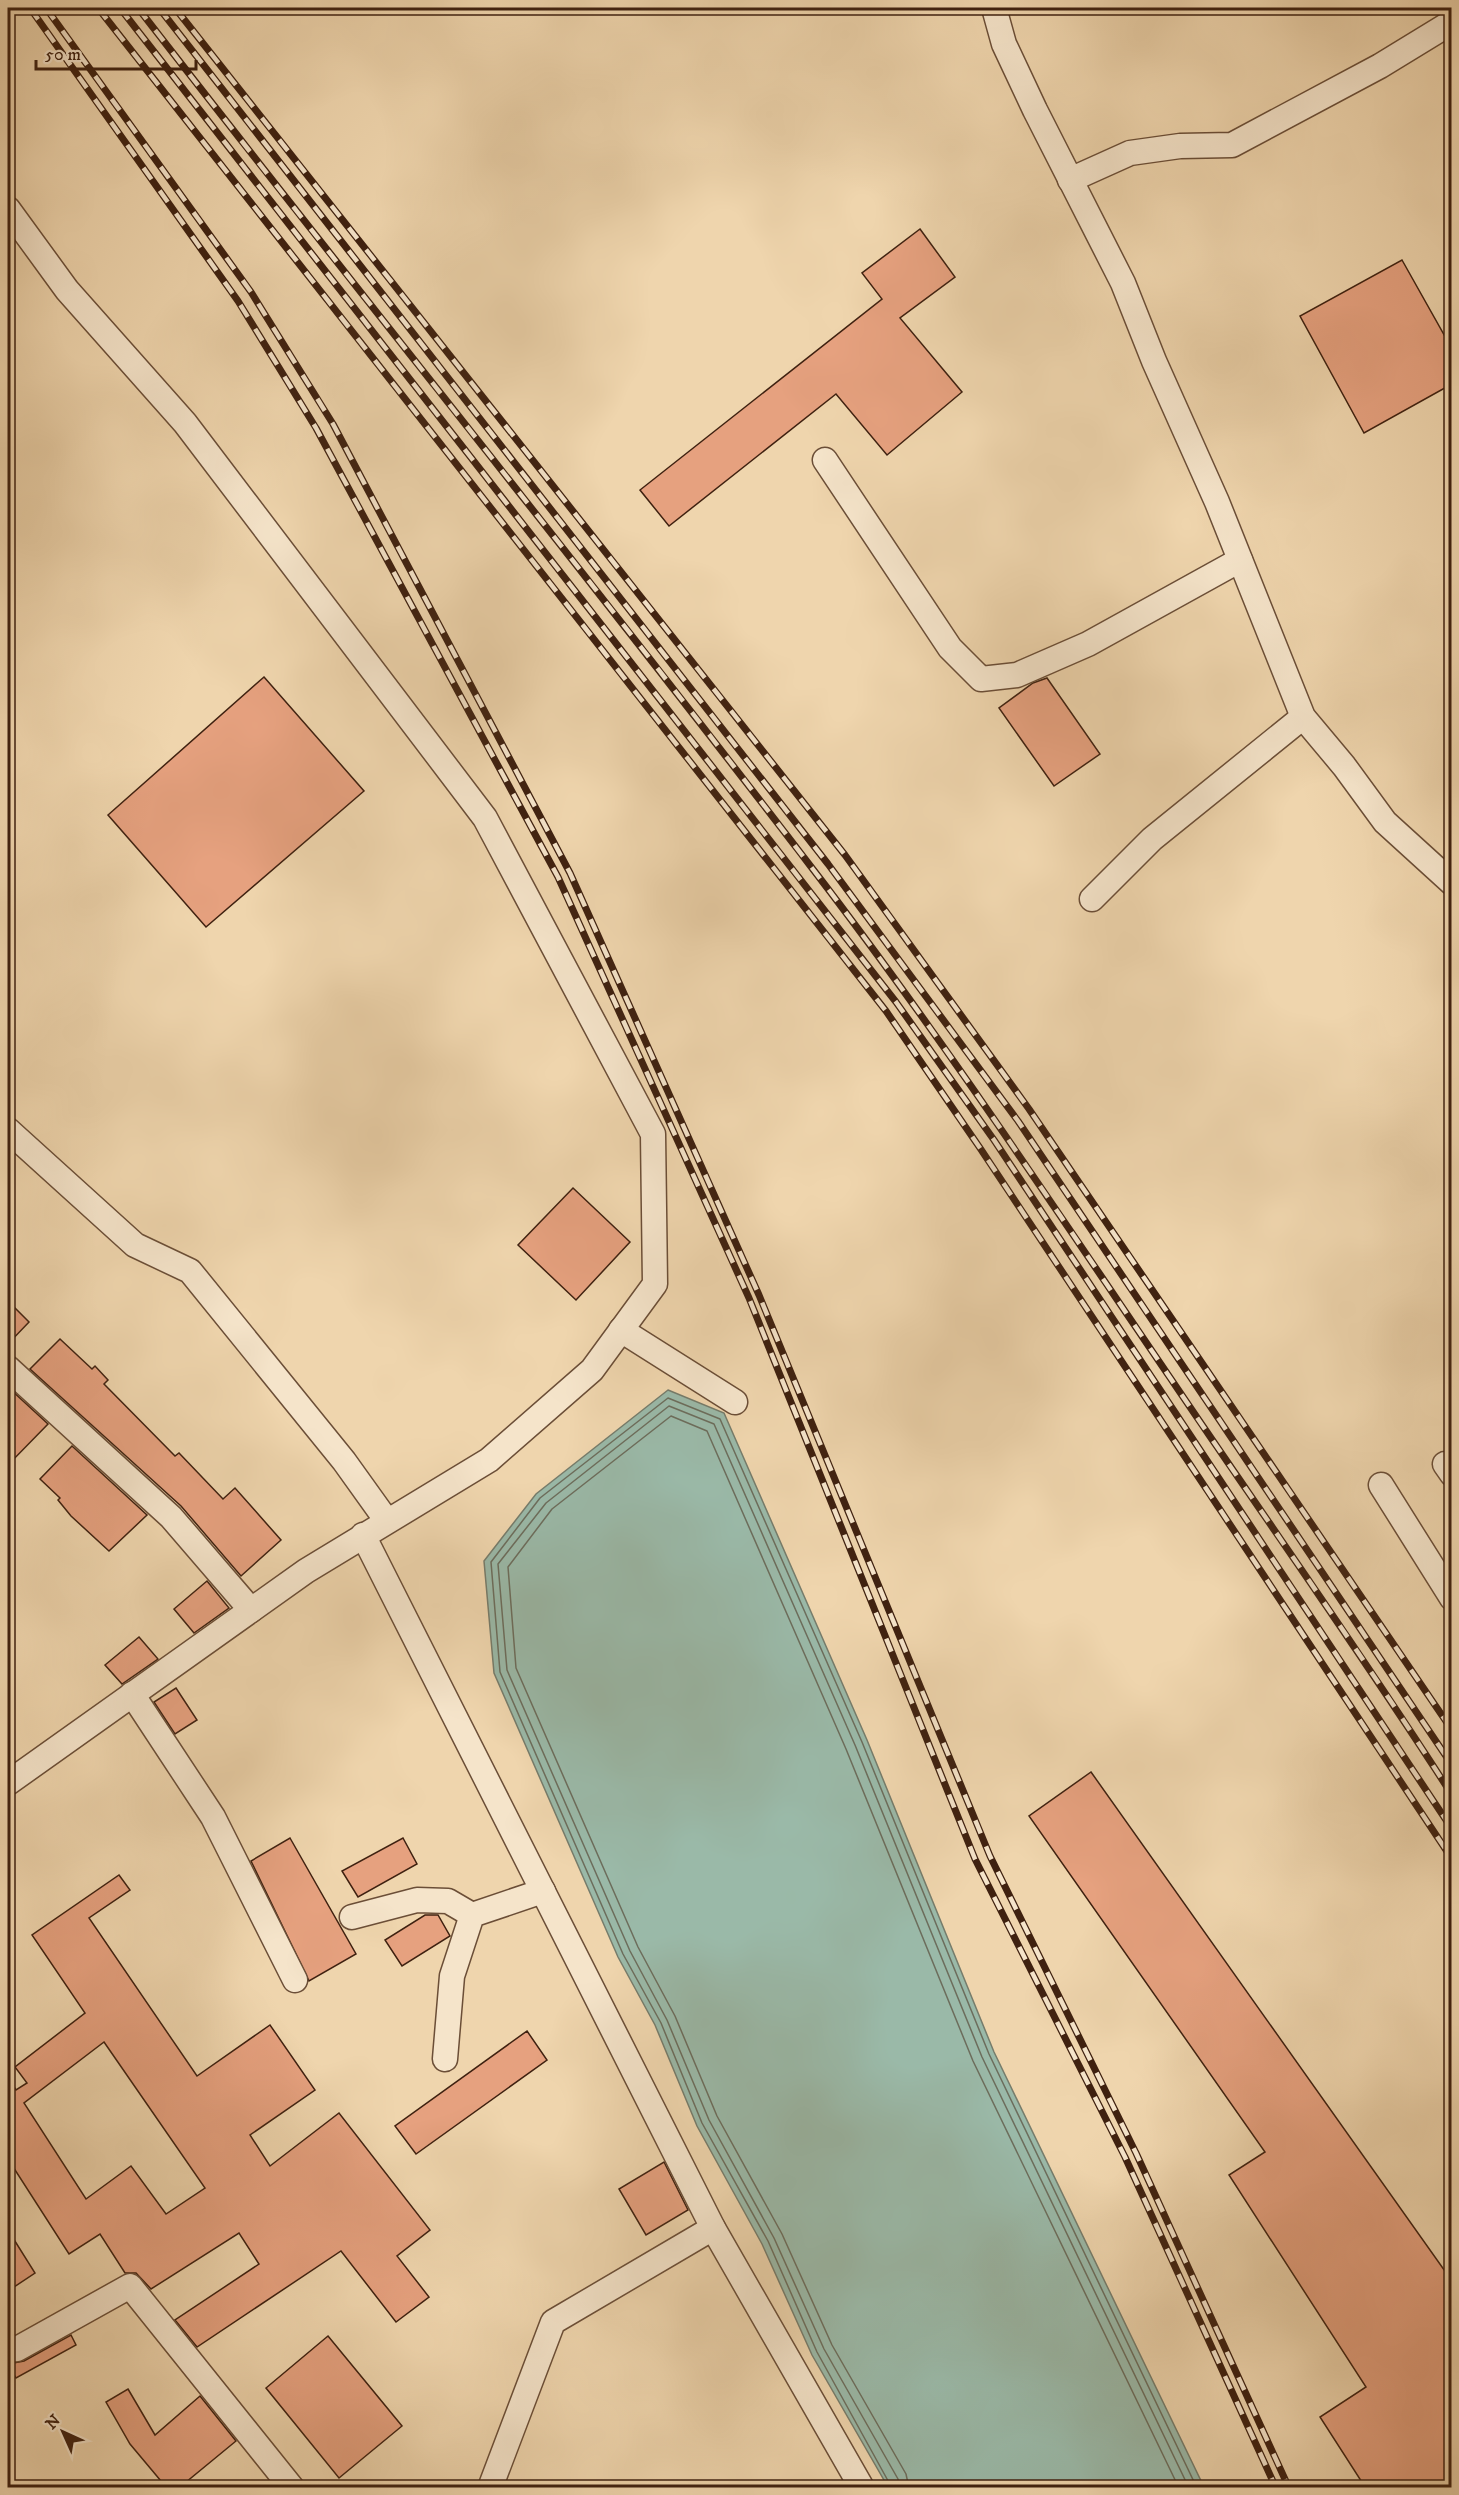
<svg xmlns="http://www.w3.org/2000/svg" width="1459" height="2495" font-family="'IM FELL DW Pica',serif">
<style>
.water{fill:#9ab9a8;stroke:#767c6b;stroke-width:1.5}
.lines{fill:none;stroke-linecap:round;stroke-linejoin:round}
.shore{stroke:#6c6d5c;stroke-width:1.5}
.building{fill:#e6a17f;stroke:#3f2110;stroke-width:1.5;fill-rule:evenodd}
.minor-casing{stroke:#6b4e37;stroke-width:27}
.minor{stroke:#f5e4ca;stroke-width:24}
.rail-casing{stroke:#3f2110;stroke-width:7}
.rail{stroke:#f5e4ca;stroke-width:4.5;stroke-dasharray:14;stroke-linecap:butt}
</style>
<rect width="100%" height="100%" fill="#efd5ad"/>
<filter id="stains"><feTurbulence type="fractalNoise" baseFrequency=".00333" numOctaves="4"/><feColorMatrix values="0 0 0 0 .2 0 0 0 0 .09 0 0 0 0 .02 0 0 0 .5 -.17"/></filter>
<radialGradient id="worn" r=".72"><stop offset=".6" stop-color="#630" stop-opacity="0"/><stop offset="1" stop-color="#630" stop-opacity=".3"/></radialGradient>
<polygon class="water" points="668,1390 724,1413 867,1740 994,2052 1204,2487 888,2487 812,2355 762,2244 697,2126 655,2025 618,1957 494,1673 484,1561 536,1494"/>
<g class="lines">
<g class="shore">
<polyline points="892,2488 817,2352 768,2241 702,2123 661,2023 623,1954 500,1672 491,1562 540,1498 668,1398 720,1419 862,1742 989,2054 1197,2488"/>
<polyline points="900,2488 898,2479 824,2349 774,2238 709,2120 667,2020 630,1951 507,1670 498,1564 546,1503 669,1406 714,1424 855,1745 982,2057 1189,2488"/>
<polyline points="909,2488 906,2474 832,2345 782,2234 717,2116 675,2016 638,1947 516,1668 508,1567 552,1509 671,1416 707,1431 846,1749 973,2061 1179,2488"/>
</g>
</g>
<g class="building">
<polygon points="920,229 955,277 900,318 962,392 887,455 836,394 669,526 640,490 882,299 862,273"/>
<polygon points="1402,260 1452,349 1452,384 1364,433 1300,316"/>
<polygon points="264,677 364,791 206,927 108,815"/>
<polygon points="1047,678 1100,754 1054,786 999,708 1033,683"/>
<polygon points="573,1188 630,1242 576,1300 518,1245"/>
<polygon points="8,1301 29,1322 8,1344"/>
<polygon points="60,1339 92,1369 95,1366 108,1380 104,1384 175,1456 179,1453 223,1499 235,1488 281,1540 241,1576 181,1506 30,1369"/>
<polygon points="10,1389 48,1424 8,1465 8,1391"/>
<polygon points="72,1446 147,1515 109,1551 71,1516 58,1500 60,1498 40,1479"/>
<polygon points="207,1581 229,1608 194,1633 174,1609"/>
<polygon points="139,1637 158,1659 122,1684 105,1665"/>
<polygon points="176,1688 197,1720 175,1734 154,1702"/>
<polygon points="1091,1772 1452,2281 1452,2487 1365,2487 1320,2417 1366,2387 1229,2175 1265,2152 1029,1816"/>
<polygon points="290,1838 356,1954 309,1981 251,1861"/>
<polygon points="403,1838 417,1864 358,1897 342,1871"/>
<path d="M119,1875L130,1890L89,1918L197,2076L270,2025L315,2090L250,2135L270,2166L339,2113L430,2230L397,2256L429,2297L396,2322L341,2251L197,2347L175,2320L259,2264L239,2233L151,2289L136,2273H125L100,2234L69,2254L8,2159V2077L16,2090L27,2083L15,2067L85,2013L32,1935ZM104,2042L205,2188L166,2214L131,2166L86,2199L24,2103Z"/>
<polygon points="425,1915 438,1915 450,1936 402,1966 385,1940"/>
<polygon points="527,2031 547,2060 416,2154 395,2126"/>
<polygon points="664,2162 688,2210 646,2235 619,2189"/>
<polygon points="8,2230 35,2273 8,2291"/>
<polygon points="71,2335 76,2345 16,2378 8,2364 24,2361"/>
<polygon points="328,2336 402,2426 339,2478 266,2388"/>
<polygon points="128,2389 155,2435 200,2396 236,2441 180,2487 166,2487 130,2444 106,2402"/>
</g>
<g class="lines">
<g class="minor-casing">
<g id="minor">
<polyline points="994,8 1004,44 1035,110 1123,283 1154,361 1217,502 1303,717 1344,766 1385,822 1452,883"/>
<polyline points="1070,180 1130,153 1180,146 1232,145 1380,66 1452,22"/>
<polyline points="8,209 67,290 185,423 485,818 653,1134 655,1284 592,1370 489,1460 306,1571 8,1783"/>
<polyline points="825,460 950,648 981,679 1017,675 1088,644 1240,560"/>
<polyline points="1092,899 1152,839 1303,717"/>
<polyline points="8,1130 135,1245 190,1271 344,1461 387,1521"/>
<polyline points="621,1330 735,1402"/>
<polyline points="8,1368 171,1517 251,1610"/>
<polyline points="1445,1464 1452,1474"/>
<polyline points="1381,1485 1452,1598"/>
<polyline points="363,1535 713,2228 862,2488"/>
<polyline points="132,1694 213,1817 295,1980"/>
<polyline points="352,1917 417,1900 448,1901 472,1915"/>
<polyline points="445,2059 452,1976 472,1915 543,1891"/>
<polyline points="8,2350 17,2349 130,2286 292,2488"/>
<polyline points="490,2488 553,2322 713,2228"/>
</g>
</g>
<use href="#minor" class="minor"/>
<g class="rail-casing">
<g id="rail">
<polyline points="30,8 238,301 316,428 558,877 749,1298 975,1859 1125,2157 1276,2488"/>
<polyline points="46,8 251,292 333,424 570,873 759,1295 990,1856 1136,2153 1289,2488"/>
<polyline points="98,8 886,1011 980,1148 1452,1859"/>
<polyline points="120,8 896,1002 994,1140 1452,1829"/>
<path d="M138,8C361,296 591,579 812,868C939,1033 1054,1207 1171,1379C1264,1517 1362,1654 1452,1795"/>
<polyline points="159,8 828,864 1018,1121 1452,1765"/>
<polyline points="175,8 845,855 1029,1109 1452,1730"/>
</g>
</g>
<use href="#rail" class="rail"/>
</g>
<rect width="1459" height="2495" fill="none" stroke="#efd5ad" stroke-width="30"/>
<rect x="9" y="9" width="1441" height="2477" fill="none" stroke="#3f2110" stroke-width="3"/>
<rect x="15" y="15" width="1429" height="2465" fill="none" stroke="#3f2110" stroke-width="1.5"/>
<g transform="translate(63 2432) rotate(315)" stroke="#f5e4ca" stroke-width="4.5" paint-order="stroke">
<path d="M0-4.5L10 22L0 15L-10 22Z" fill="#3f2110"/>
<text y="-9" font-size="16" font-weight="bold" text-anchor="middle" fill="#3f2110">N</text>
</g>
<path d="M36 60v9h160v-9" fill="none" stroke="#3f2110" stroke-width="3"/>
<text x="45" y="60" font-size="18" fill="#3f2110" stroke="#f5e4ca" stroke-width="4.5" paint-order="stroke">50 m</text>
<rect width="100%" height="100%" filter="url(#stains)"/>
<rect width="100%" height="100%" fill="url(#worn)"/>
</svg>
